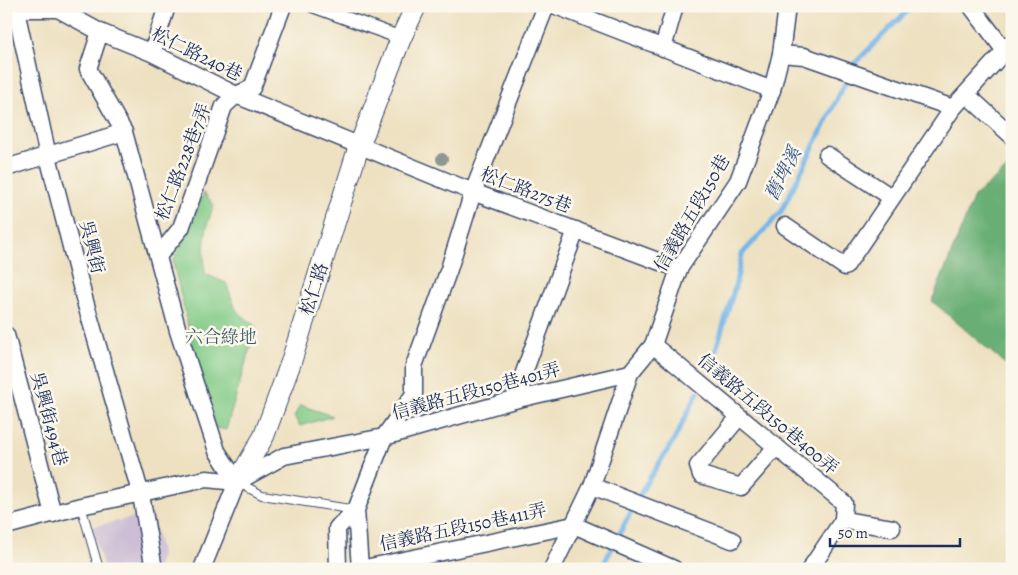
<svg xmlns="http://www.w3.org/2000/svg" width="1018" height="575" font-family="Alegreya,'Noto Serif TC',serif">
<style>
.industrial{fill:#ccbed4}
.green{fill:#82cb87;stroke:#4e7d72}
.forest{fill:#69af74;stroke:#426f69}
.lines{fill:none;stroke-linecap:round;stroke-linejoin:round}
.stream{stroke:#75b6e9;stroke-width:5}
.service-casing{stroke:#3b4a6d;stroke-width:10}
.pedestrian-casing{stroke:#3b4a6d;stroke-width:15}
.minor-casing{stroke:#3b4a6d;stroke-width:19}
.tertiary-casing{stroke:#3b4a6d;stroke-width:22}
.service{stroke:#fff;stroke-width:8}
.pedestrian{stroke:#fff;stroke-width:12}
.minor{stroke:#fff;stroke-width:16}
.tertiary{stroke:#fff;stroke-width:20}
.tree{fill:#8b9991}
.labels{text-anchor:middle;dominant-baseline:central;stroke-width:5;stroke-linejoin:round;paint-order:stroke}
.street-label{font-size:18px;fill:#1b2f5e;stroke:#fbf7ec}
.park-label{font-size:18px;fill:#3a5e6a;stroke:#fbf7ec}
.water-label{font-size:19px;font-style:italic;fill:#365888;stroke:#fbf7ec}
</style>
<rect width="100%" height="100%" fill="#fbf7ec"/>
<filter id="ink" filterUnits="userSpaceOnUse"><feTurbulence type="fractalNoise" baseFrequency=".02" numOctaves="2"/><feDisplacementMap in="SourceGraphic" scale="10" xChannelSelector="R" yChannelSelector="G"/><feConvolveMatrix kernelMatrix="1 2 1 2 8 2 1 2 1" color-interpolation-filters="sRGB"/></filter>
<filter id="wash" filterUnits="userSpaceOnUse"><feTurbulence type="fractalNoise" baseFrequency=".0096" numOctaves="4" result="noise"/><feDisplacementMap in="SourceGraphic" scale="20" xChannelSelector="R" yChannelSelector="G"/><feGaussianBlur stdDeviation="1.12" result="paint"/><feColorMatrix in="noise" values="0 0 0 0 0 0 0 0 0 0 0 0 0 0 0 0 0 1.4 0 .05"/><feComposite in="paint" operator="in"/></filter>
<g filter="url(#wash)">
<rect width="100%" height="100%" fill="#eee1c1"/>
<polygon class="industrial" points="152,513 161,553 158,569 104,569 92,527"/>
<g class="green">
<path d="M204,193L214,205C204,229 203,248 205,274L226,283L236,310L256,327L226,430L212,427L173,262Z"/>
<polygon points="300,405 333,416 300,426 294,417"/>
</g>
<polygon class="forest" points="1012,164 1012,370 932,301 974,197"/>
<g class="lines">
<g class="stream">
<polyline points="710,369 735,287 742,254 781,212 855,63 912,6"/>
<polyline points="601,569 645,485 674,440 698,392"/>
</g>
</g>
</g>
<g filter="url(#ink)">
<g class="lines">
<g class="service-casing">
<g id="service">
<polyline points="237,482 262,495 356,510"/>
<polyline points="81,506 99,569"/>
</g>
</g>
<g class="pedestrian-casing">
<polyline id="pedestrian" points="313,6 401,38"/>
</g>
<g class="minor-casing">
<g id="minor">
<polyline points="15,6 48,156 84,298 141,495 154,569"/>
<polyline points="17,6 25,9 58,9 100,32 152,53 236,95 473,192 679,269"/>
<polyline points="556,6 772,90"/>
<polyline points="971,6 1005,51"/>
<polyline points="100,32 88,69 124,132 178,331 217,451 237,482"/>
<polyline points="663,48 675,6"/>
<polyline points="152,53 167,6"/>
<polyline points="781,54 804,56 953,108"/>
<polyline points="966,94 1012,136"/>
<polyline points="827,155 891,197"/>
<polyline points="6,168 124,132"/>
<polyline points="785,226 845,267 953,108 1012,43"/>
<polyline points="159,255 181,228 224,106 236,95 252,88 283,6"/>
<polyline points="6,335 53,514"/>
<polyline points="653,345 844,503 843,520"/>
<polyline points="514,400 576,230"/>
<polyline points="739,417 698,466 701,475 741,487 775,448"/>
<polyline points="592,486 732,540"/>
<polyline points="843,520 892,528"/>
<polyline points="6,526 81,506 206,479 237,482 284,456 384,437 514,400 630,373"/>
<polyline points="202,569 237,482"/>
<polyline points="338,569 337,528 356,510"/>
<polyline points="360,569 356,510 384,437 414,394 414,366 449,269 473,192 546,6"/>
<polyline points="360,569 574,525 674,569"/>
<polyline points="552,569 592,486 630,373 653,345 679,269 738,181 772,90 781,54 787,6"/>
<polyline points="810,569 843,520"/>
</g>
</g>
<g class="tertiary-casing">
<polyline id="tertiary" points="237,482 264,436 291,362 358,149 401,38 416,6"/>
</g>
<use href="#service" class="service"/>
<use href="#pedestrian" class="pedestrian"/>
<use href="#minor" class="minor"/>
<use href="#tertiary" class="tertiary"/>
</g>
<circle class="tree" cx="442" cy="159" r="6"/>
</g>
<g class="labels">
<g class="street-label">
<text transform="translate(197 54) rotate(26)">松仁路240巷</text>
<text transform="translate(183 162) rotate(-69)">松仁路228巷7弄</text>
<text transform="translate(526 190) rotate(21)">松仁路275巷</text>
<text transform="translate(692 213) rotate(-60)">信義路五段150巷</text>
<text transform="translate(92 247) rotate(76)">吳興街</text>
<text transform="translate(314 289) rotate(-72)">松仁路</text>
<text transform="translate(476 391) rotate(-15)">信義路五段150巷401弄</text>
<text transform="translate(768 414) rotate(40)">信義路五段150巷400弄</text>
<text transform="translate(49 419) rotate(75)">吳興街494巷</text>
<text transform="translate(463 527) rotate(-12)">信義路五段150巷411弄</text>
</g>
<g class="park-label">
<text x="221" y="337">六合綠地</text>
</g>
<g class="water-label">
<text transform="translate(783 174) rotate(-63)">舊埤溪</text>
</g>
</g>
<rect width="1018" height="575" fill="none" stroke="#fbf7ec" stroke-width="25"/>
<path d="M830 538v8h130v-8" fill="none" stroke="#1b2f5e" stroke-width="2.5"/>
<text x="838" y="538" font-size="15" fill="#1b2f5e" stroke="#fbf7ec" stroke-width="4" paint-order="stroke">50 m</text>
</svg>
